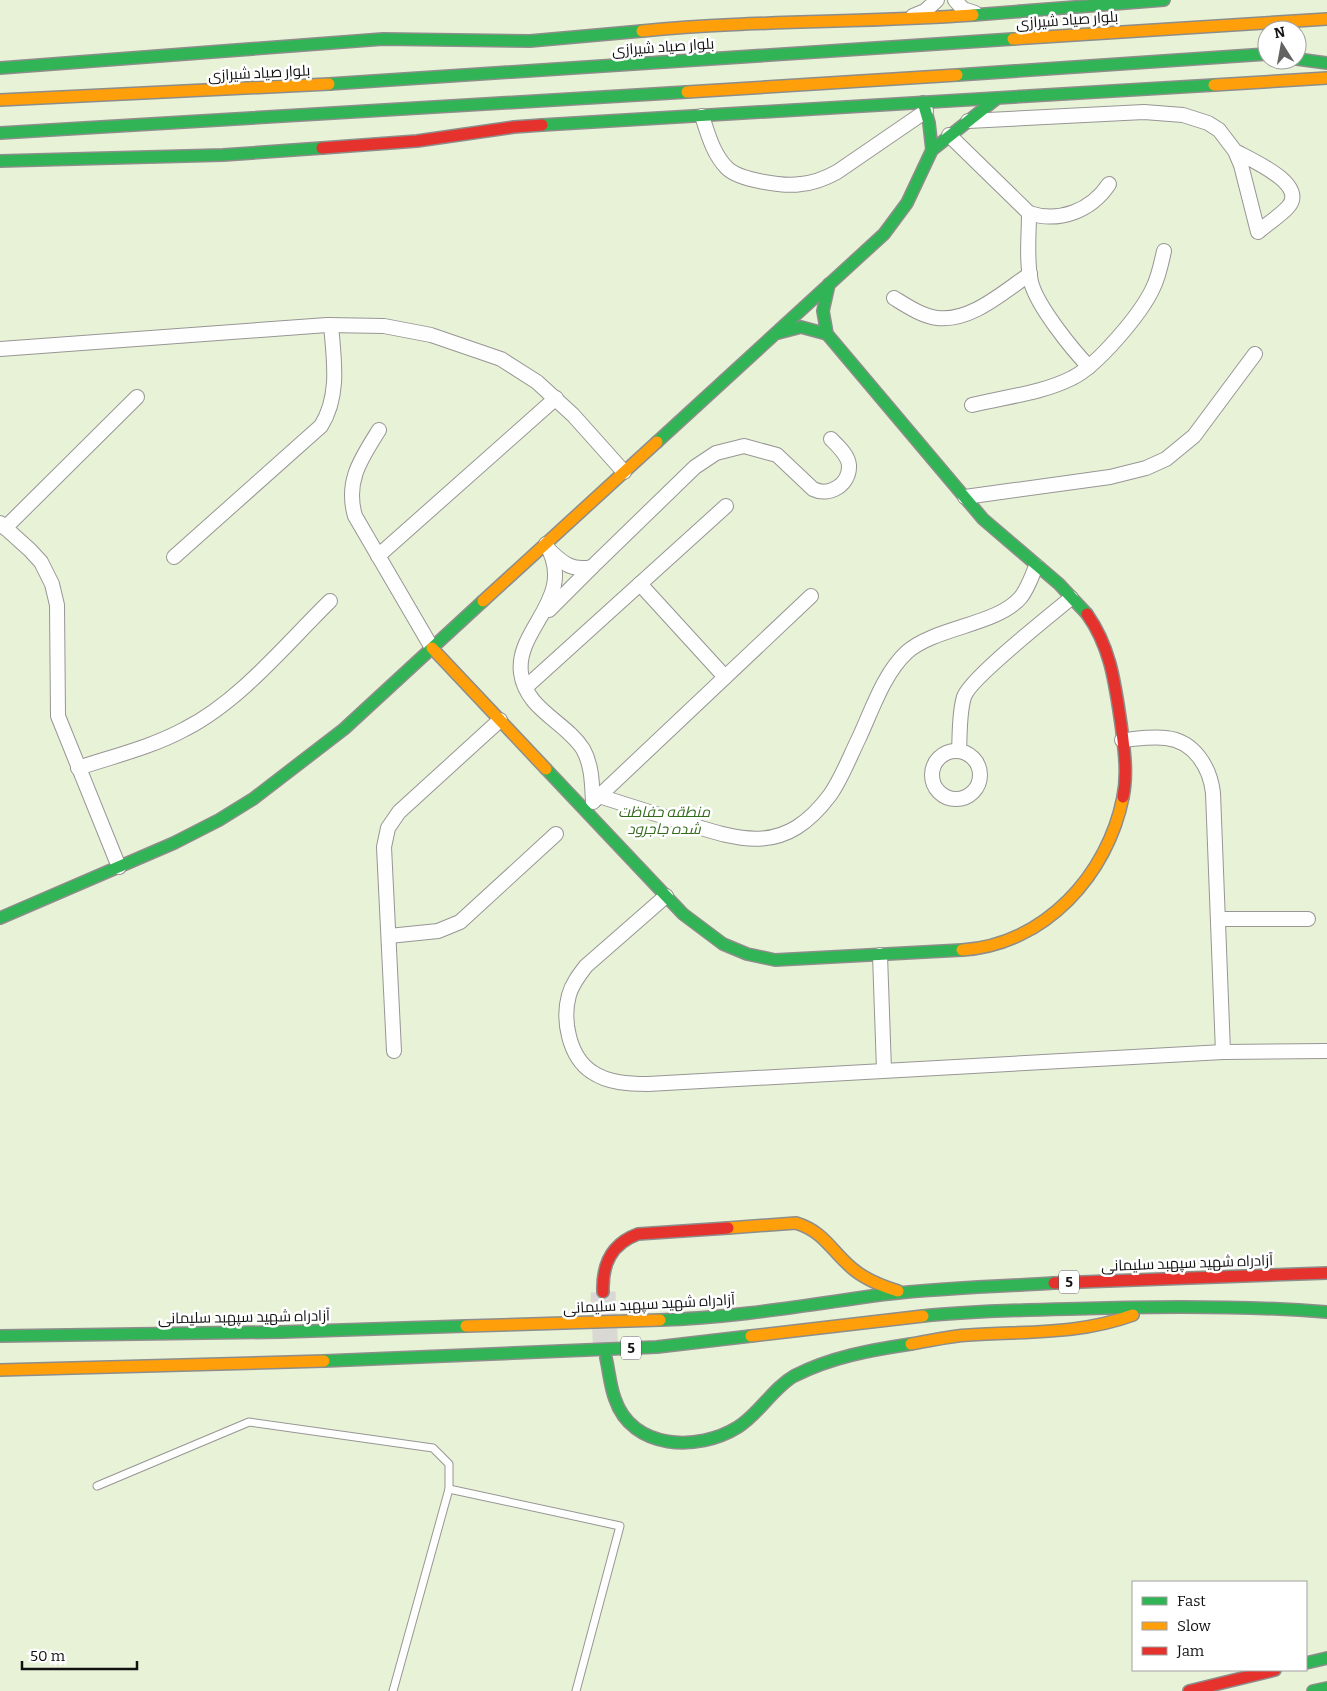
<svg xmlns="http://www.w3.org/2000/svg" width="1327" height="1691" font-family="Bitter,Cairo,serif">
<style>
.green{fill:#e8f2d7;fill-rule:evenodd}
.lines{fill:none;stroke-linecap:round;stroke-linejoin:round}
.highway-tunnel{stroke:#d9d8d4;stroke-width:25;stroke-dasharray:25 12;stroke-linecap:butt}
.lane-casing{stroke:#979695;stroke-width:9}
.street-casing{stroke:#979695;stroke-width:16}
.fast-casing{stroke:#8d8d8b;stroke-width:14}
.slow-casing{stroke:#8d8d8b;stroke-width:14}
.jam-casing{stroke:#8d8d8b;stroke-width:14}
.lane{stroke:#fffefe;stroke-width:7}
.street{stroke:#fffefe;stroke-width:14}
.fast{stroke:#30b455;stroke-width:11}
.slow{stroke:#ff9f0a;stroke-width:11}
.jam{stroke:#e5322d;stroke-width:11}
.labels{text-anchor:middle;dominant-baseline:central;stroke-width:5;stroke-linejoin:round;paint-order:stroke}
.shield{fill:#fff;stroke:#585858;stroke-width:1}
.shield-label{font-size:14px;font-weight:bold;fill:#111}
.street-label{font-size:15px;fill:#111;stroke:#fff}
.park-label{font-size:15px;font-style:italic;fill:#346b1e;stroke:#fff}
</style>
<rect width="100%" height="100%" fill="#fcfbf7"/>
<path class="green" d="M0,0H1327V1691H0ZM1267,30H1297V60H1267ZM1133,1582H1306V1670H1133Z"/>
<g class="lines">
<polyline class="highway-tunnel" points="603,1292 606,1358"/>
<g class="lane-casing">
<g id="lane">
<polyline points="97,1486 249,1422 433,1448 449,1464 449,1489 393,1691"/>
<polyline points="449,1489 620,1526 576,1691"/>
</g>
</g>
<g class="street-casing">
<g id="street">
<polyline points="955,0 963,9 975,13"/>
<polyline points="913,16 925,11 937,0"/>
<path d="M702,116C708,134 713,154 727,168C739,180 784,187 801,184C814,183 826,178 837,172L926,111"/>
<path d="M968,121L1144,112L1183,115L1208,123L1219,130L1235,151L1241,165L1258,232C1267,224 1280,216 1288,207C1309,184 1249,159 1235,151"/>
<path d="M949,135L1029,213C1029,236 1026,260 1031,282C1037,306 1072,349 1089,367"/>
<path d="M1029,213C1059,223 1091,211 1109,184"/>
<path d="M894,298C907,306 922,316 937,318C971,322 1003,292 1030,274"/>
<polyline points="0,349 327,325 384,326 431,335 501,359 537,382 573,415 624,472"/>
<path d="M972,405C1004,397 1043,393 1072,378C1097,366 1141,314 1153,288C1159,276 1161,264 1164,251"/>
<path d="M379,430C361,459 345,481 355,516L432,648"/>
<polyline points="965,497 1110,477 1146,468 1166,459 1194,436 1255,354"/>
<polyline points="0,523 30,550 41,562 52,584 57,605 58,716 119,867"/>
<polyline points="5,528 137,397"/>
<path d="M546,544C578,598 515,628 521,673C526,710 565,721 583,749C592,765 592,784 593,802"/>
<polyline points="378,556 556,398"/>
<path d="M174,557L321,426C340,396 334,360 331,325"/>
<path d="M592,567L695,467L716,453L744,446L777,455L813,489C829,497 850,485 849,465C848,455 838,446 831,439"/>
<polyline points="640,584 725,677"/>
<path d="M549,610L592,567C572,571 564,564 550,551"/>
<polyline points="526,687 726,506"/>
<path d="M1122,740C1136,739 1152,736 1166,738C1194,741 1210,767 1213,793L1223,1052"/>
<circle cx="956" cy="775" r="24"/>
<path d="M959,751C960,734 959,713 964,697C969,679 1052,614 1071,598"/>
<path d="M78,768C114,756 152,747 185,729C240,701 286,644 330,601"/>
<path d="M599,796C627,805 655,814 682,822C744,842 785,855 830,795C842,778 850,756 859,738C872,710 884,673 907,652C935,627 998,625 1021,597C1028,588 1032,576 1036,566"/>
<polyline points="594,801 811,596"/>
<path d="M666,896L586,966C579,975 572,984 569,995C562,1020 569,1057 592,1072C608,1083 629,1084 648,1084L1223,1052L1327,1051"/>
<polyline points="1218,919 1308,919"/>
<polyline points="389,936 438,931 460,922 556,834"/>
<polyline points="880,955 884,1070"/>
<polyline points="394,1051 384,847 388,828 399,812 500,720"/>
</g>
</g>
<g class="fast-casing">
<g id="fast">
<polyline points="973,15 1164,0"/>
<polyline points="1297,59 1327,63"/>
<polyline points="0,68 383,39 530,41 642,31"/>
<polyline points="957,75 1267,54"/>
<polyline points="329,84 1013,39"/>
<polyline points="923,102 929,123 932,150"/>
<polyline points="542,125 1214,85"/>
<polyline points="0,133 687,92"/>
<polyline points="0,161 223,155 322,148"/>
<polyline points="829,284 823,311 827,334 983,519 1059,584 1087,614"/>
<polyline points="778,333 801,327 827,334"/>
<polyline points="657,442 884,234 907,203 932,150 996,99"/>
<polyline points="546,769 683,914 723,944 747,954 775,960 962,950"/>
<polyline points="0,918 174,843 219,820 253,799 344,729 483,601"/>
<path d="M923,1316C971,1311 1019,1310 1068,1309C1154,1306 1240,1305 1327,1312"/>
<path d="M660,1320C731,1318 801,1306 872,1296C932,1288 994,1287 1054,1283"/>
<polyline points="0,1336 281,1332 466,1326"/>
<path d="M606,1358C609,1371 610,1386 615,1399C632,1450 698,1452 738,1427C759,1414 773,1388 794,1376C831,1357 871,1350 911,1344"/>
<polyline points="324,1361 657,1347 751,1336"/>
<polyline points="1306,1663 1327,1658"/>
<polyline points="1313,1691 1327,1688"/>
</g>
</g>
<g class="slow-casing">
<g id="slow">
<path d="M642,31C752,20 863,23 973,15"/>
<polyline points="1013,39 1327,19"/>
<polyline points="1214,85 1327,78"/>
<polyline points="687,92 957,75"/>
<polyline points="0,100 329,84"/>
<polyline points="483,601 657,442"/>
<polyline points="432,648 546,769"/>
<path d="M962,950C1045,945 1108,874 1123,797"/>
<path d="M728,1228L796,1223C825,1232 831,1251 853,1269C866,1280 882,1286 898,1291"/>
<polyline points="466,1326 660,1320"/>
<polyline points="751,1336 923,1316"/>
<path d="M911,1344C930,1341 949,1336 969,1335C1026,1331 1078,1335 1133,1315"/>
<polyline points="0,1370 324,1361"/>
</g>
</g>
<g class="jam-casing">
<g id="jam">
<polyline points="322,148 417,141 514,127 542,125"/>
<path d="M1087,614C1111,648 1115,684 1121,724C1124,748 1128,773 1123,797"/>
<polyline points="1054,1283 1327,1273"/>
<path d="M603,1292C602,1264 611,1244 638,1234L728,1228"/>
<polyline points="1189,1691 1275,1670"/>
</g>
</g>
<use href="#lane" class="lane"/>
<use href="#street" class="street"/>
<use href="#fast" class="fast"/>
<use href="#slow" class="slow"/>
<use href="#jam" class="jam"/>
</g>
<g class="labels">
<g class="shield">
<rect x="1059" y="1270.5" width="20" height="23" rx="4"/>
<rect x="621" y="1336.5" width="20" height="23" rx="4"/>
</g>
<g class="shield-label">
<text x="1069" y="1282">5</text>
<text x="631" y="1348">5</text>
</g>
<g class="street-label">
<text transform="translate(1067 20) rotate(-4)">بلوار صیاد شیرازی</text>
<text transform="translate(663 47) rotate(-4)">بلوار صیاد شیرازی</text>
<text transform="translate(259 73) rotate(-3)">بلوار صیاد شیرازی</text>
<text transform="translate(1187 1263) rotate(-2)">آزادراه شهید سپهبد سلیمانی</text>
<text transform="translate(649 1304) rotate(-3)">آزادراه شهید سپهبد سلیمانی</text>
<text transform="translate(244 1317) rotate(-1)">آزادراه شهید سپهبد سلیمانی</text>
</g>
<g class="park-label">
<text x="664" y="812">منطقه حفاظت<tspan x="664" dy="17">شده جاجرود</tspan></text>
</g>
</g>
<rect x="1132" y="1581" width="175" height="90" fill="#ffffff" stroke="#a0a0a0"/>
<rect x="1142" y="1597" width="25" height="8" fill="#30b455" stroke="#a0a0a0"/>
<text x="1177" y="1606" font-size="15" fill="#111111">Fast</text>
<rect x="1142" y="1622" width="25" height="8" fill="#ff9f0a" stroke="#a0a0a0"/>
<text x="1177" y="1631" font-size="15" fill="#111111">Slow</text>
<rect x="1142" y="1647" width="25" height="8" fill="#e5322d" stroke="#a0a0a0"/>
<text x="1177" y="1656" font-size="15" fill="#111111">Jam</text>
<g transform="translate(1282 45) rotate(349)"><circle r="24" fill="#ffffff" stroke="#a0a0a0"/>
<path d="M0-4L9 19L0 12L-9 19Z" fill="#636362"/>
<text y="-8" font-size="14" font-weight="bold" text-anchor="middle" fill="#111111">N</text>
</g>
<path d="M22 1661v8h115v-8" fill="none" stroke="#111111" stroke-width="2.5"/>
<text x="30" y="1661" font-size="15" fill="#111111" stroke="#ffffff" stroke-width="4" paint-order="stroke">50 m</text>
</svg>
